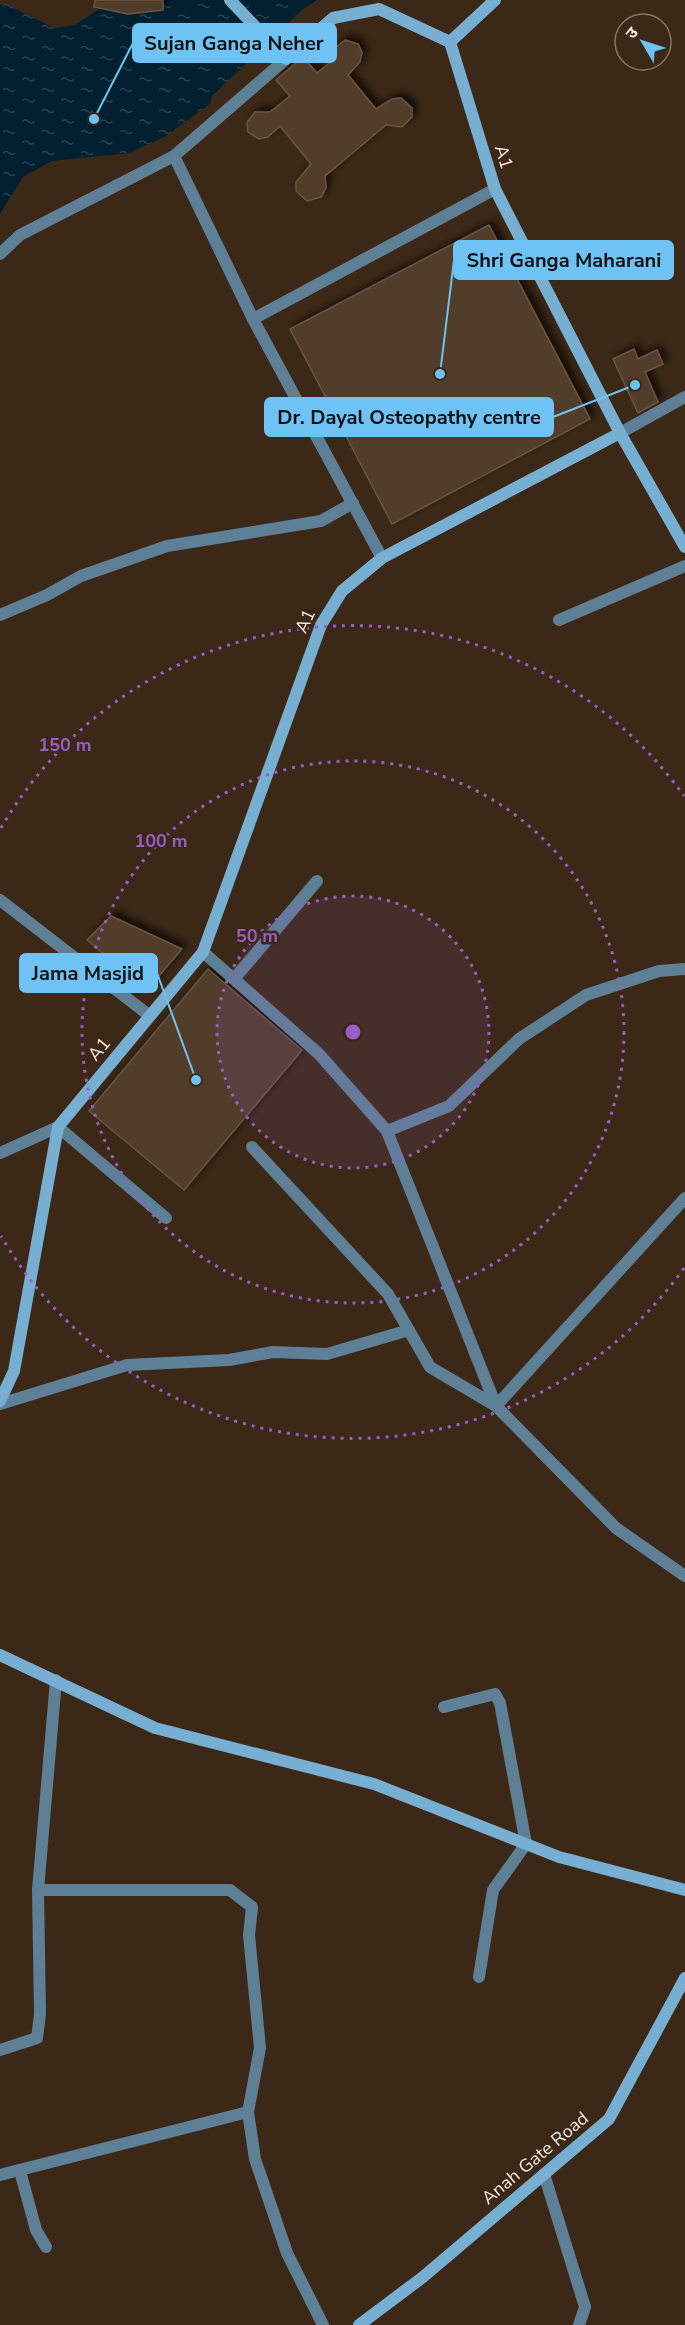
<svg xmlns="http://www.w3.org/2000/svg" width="685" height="2325" font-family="'Nunito Sans','Noto Sans Devanagari',sans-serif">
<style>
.water{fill:url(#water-ripples)}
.building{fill:#513d2b;stroke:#6a5543;stroke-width:1.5;filter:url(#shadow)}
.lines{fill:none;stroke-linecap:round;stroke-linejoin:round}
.street{stroke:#5d8096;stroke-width:12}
.secondary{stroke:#76afd2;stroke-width:12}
.ring{fill:none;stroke:#9a5cc7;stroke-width:3;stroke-dasharray:3 6}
.labels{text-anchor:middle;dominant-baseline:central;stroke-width:5;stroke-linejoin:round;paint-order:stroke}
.street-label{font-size:18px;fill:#f8ebe0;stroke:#3b2816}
.centre{fill:#9a5cc7;stroke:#3b2816;stroke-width:3}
.ring-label{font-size:18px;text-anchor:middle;font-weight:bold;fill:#9a5cc7;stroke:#3b2816;stroke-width:5;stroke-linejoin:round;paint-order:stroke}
.leader{fill:none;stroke:#6fc2f4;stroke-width:2}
.callout-dot{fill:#6fc2f4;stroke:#3b2816;stroke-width:2}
.callout{fill:#6fc2f4;stroke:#6fc2f4;stroke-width:2}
.callout-label{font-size:20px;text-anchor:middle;font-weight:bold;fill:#111}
</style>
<defs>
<pattern id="water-ripples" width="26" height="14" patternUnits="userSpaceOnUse" patternTransform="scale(1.5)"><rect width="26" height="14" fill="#032030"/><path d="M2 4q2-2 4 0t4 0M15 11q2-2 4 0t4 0" fill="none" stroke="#28414e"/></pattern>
<filter id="shadow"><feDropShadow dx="5" dy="-5" stdDeviation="3" flood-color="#0009"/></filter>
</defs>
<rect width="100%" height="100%" fill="#3b2816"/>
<polygon class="water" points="149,0 317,0 302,10 211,97 211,103 166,136 129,153 52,161 23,177 0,214 0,5 6,4 54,28 75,25 110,2"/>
<g class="building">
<polygon points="95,0 163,0 163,10 128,14 94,7"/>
<polygon points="345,40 358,44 362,52 360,62 348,75 376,109 392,99 401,98 412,108 412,117 402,127 386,125 325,176 326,188 321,197 307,201 296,191 296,182 311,164 280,126 268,137 259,139 248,132 247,122 255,112 270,112 290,96 276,80 303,57 317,73 334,59 334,49"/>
<polygon points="489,225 590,419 392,524 290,329"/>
<polygon points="634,349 638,359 657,350 663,364 645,372 658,402 638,413 613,359"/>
<polygon points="111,916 182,949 147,990 87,940"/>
<polygon points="208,969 302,1050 184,1190 89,1111"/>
</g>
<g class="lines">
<g class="street">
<polyline points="286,59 174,156 253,319 382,558"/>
<polyline points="0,254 20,235 174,156"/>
<polyline points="253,319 495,189"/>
<polyline points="620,433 685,397"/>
<polyline points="0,615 47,595 81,576 167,546 321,521 353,503"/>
<polyline points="559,620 685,566"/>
<polyline points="0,900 150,1016"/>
<polyline points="203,952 319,1054 387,1131 496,1406 616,1528 685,1576"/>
<polyline points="234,979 317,881"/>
<polyline points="387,1131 449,1106 519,1039 586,995 659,971 685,969"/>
<polyline points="252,1147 388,1294 430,1367 496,1406 685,1198"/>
<polyline points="0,1153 58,1127 166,1218"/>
<polyline points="0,1404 127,1365 229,1360 273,1352 327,1354 409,1330"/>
<polyline points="444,1707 495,1694 500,1703 526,1844 493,1890 479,1977"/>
<polyline points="38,1890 230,1890 252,1907 249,1935 260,2048 248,2112 255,2159 287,2253 323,2325"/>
<polyline points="0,2050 37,2038 40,2014 38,1890 56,1680"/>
<polyline points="20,2171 36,2230 46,2247"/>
<polyline points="544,2174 585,2307 579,2325"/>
<polyline points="0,2175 248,2112"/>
</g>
<g class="secondary">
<polyline points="230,0 286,59 333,18 379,9 450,42"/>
<polyline points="620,433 685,547"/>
<polyline points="0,1401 14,1371 58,1127 203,952 321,625 342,591 382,558 620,433 495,189 450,42 495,0"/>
<polyline points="0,1655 155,1728 374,1784 559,1857 685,1890"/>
<polyline points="359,2325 423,2277 609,2119 685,1978"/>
</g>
</g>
<circle cx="353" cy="1032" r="136" fill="#9a5cc7" fill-opacity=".12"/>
<g class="ring">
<circle cx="353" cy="1032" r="136"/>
<circle cx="353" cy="1032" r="271"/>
<path d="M684 1268A407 407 0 0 1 1 1236M1 828A407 407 0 0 1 684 796"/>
</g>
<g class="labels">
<g class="street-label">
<text transform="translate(504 157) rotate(73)">A1</text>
<text transform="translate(305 621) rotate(-65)">A1</text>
<text transform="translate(99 1049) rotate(-50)">A1</text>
<text transform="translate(535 2158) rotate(-40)">Anah Gate Road</text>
</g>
</g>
<circle cx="353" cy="1032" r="9" class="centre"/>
<g class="ring-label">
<text x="65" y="751">150 m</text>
<text x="161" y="847">100 m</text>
<text x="257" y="942">50 m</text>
</g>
<path class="leader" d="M94 119L133 43M440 374L454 260M635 385L553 417M196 1080L157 973"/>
<g class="callout-dot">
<circle cx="94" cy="119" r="6"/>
<circle cx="440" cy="374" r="6"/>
<circle cx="635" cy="385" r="6"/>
<circle cx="196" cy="1080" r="6"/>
</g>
<g class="callout">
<rect x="133" y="24" width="203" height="38" rx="6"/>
<rect x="454" y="241" width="219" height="38" rx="6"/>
<rect x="265" y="398" width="288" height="38" rx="6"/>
<rect x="20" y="954" width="137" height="38" rx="6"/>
</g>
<g class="callout-label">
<text x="234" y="50">Sujan Ganga Neher</text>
<text x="564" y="267">Shri Ganga Maharani</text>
<text x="409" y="424">Dr. Dayal Osteopathy centre</text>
<text x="88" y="980">Jama Masjid</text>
</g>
<g transform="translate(643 42) rotate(309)"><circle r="28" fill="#3b2816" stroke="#877667" stroke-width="1.5"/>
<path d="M0-4.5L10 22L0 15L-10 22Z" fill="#6fc2f4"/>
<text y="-9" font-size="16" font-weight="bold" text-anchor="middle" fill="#f8ebe0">उ</text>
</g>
</svg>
